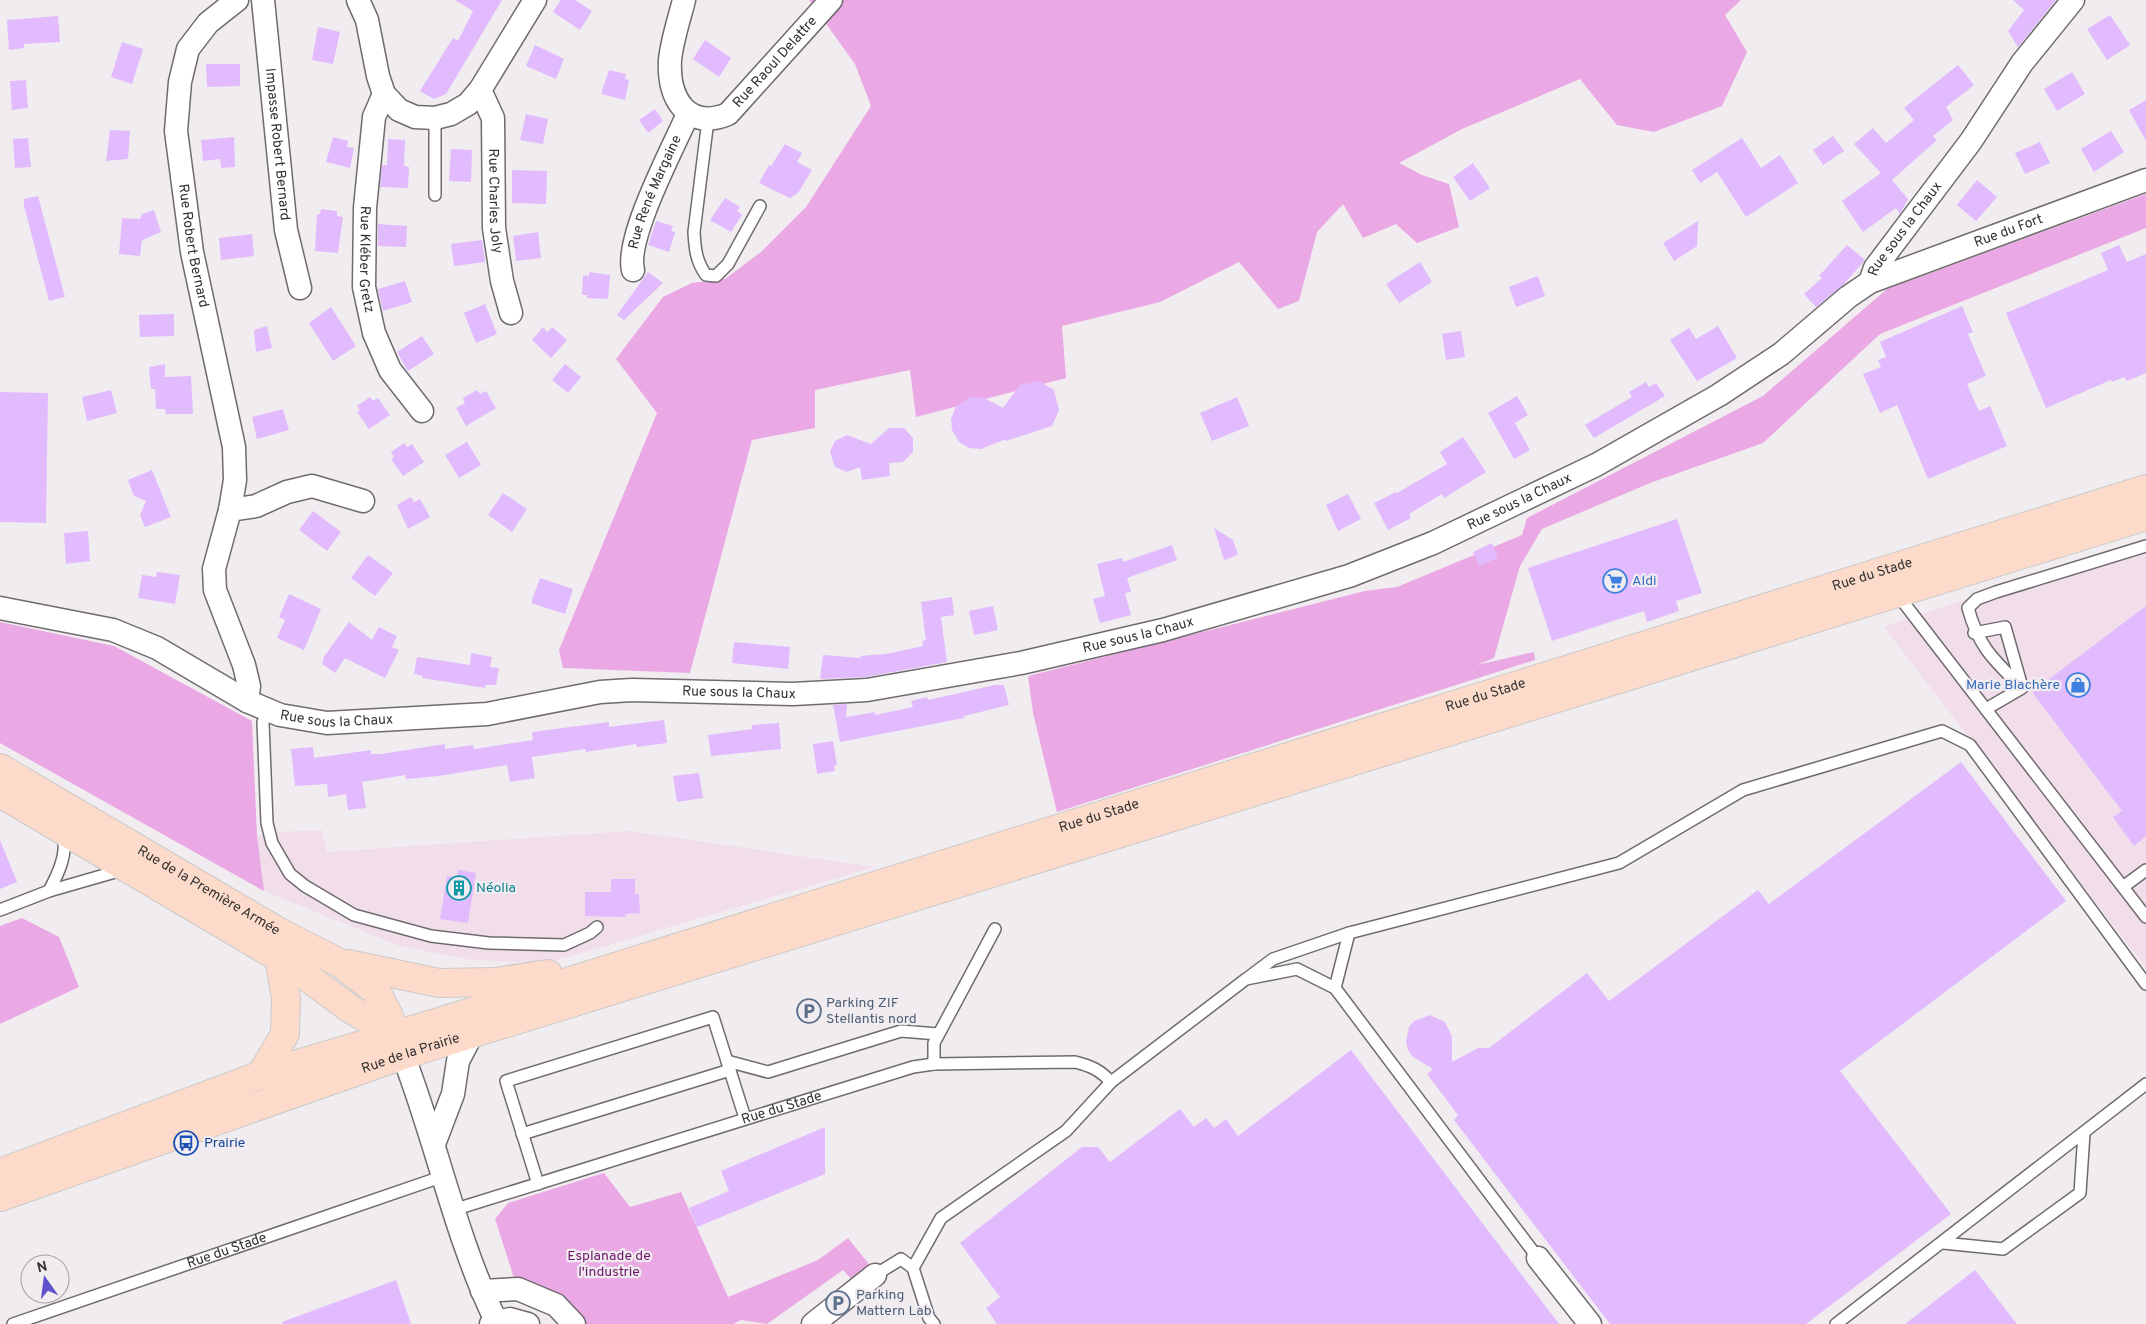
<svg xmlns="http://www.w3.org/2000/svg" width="2146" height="1324" font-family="Overpass,sans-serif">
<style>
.commercial{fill:#f2ddeb}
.green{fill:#eaa8e4}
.building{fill:#e1bbfe}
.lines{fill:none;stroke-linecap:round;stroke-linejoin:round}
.service-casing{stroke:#6f6b6e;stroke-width:14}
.minor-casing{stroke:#6f6b6e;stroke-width:25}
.primary-casing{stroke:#cacaca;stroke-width:30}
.service{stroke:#fff;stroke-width:11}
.minor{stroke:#fff;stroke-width:22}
.primary{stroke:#fddbca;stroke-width:28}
.labels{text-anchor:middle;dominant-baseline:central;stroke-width:4.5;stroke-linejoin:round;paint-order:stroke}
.street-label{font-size:14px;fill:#333233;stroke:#f1ecf0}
.shop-label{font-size:14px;fill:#366cbe;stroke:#f1ecf0;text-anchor:start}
.culture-label{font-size:14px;fill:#0d838f;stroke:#f1ecf0;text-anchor:start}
.service-label{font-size:14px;fill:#4e5e75;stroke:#f1ecf0;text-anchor:start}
.transit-label{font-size:14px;fill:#164399;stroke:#f1ecf0;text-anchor:start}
.park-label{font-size:14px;fill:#6e156b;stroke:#f1ecf0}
</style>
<rect width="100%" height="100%" fill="#f1ecf0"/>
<g class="commercial">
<polygon points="2146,539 2146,968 1884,627"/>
<polygon points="322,830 327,852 629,831 874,867 547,963 472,960 400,946 264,891 257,836 280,832"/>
</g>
<g class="green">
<polygon points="809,0 1741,0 1725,15 1747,52 1722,106 1654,132 1617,125 1580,79 1462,129 1399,163 1422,175 1449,184 1459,227 1417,243 1396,224 1363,238 1343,204 1317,232 1299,301 1278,309 1239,262 1160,302 1062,326 1066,378 916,417 910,370 815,390 815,428 752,440 690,673 563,668 559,650 657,413 616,359 663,297 692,283 725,279 761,252 806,207 871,106 855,64"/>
<polygon points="2146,194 2146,228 1880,334 1763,443 1650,483 1542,529 1520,566 1494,658 1477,665 1534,652 1535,660 1057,812 1033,713 1028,676 1365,591 1397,587 1522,535 1527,518 1763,396 1887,289"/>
<polygon points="0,622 114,646 252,721 257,836 264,891 0,743"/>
<polygon points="22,918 59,937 79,987 0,1024 0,926"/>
<polygon points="604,1173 630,1207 681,1192 728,1297 818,1260 848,1238 871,1267 853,1281 843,1270 767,1324 741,1320 733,1324 585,1324 546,1289 514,1278 495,1219 508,1203"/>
</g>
<g class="building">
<polygon points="455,0 502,0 446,94 434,99 420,91 453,38 458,41 473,11"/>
<polygon points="561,0 575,0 592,11 580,30 553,12"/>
<polygon points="2013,0 2056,0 2018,47 2008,31 2024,10"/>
<polygon points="2110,15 2130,45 2107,60 2087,29"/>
<polygon points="58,16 60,42 24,44 24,48 9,50 7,20"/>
<polygon points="318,27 340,32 333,64 312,60"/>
<polygon points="705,40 731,58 719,77 693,59"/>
<polygon points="122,42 143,49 132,84 111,77"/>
<polygon points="535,45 564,59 556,79 526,66"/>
<polygon points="206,64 240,64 240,86 207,87"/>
<polygon points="1958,65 1974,85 1946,107 1953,120 1933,136 1937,140 1892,180 1908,199 1902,210 1900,214 1896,208 1863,232 1842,201 1881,173 1854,144 1873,128 1886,143 1914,120 1904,108"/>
<polygon points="609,70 626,74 625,79 629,80 625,100 601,94"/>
<polygon points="2072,72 2085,94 2057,111 2044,89"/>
<polygon points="26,80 28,108 12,110 10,81"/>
<polygon points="2146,100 2146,141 2129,110"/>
<polygon points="655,109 663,121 648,133 639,120"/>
<polygon points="526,114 548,119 543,144 520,140"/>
<polygon points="110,130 130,131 128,159 106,161"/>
<polygon points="2111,131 2124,152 2094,172 2081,149"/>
<polygon points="1833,136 1844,151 1823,165 1813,150"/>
<polygon points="234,137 235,167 221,168 220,159 203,161 201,140"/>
<polygon points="333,137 348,141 347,147 354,148 350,168 326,162"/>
<polygon points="28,138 31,167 15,168 13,139"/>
<polygon points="1742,138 1761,168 1780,155 1798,183 1746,217 1717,172 1700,183 1692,170"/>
<polygon points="388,139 405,140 404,166 409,167 408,188 380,187 382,165 387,165"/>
<polygon points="2040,142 2050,163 2025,174 2015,153"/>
<polygon points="785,144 802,153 797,162 812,170 798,193 790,198 759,183 769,165 771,166"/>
<polygon points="451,149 472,150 471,182 449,181"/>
<polygon points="1473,163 1490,188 1470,201 1453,177"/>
<polygon points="512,170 547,171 546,204 512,203"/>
<polygon points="1977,180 1997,197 1976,221 1957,205"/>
<polygon points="38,196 65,297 49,301 24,206 24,199"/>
<polygon points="725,198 740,207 737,211 742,215 731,232 710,220"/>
<polygon points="321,209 337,211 337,216 343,217 338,253 315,251 317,214 320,214"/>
<polygon points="154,210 161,232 142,240 140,256 119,254 122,218 140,219 142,214"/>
<polygon points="656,221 673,226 671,231 675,232 669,252 648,245"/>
<polygon points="1698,221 1697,246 1674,261 1663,243"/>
<polygon points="378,224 407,226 406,247 378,246"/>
<polygon points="538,232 541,258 516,261 513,236"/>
<polygon points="252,234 254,256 221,260 219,238"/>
<polygon points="482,240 485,262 454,266 451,244"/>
<polygon points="1847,245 1865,260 1844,284 1816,307 1804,294 1822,278 1819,276"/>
<polygon points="2119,245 2127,262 2146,254 2146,373 2127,381 2124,377 2112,382 2111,380 2046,408 2006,313 2108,270 2101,253"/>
<polygon points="1420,262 1432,282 1399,303 1386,284"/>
<polygon points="589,272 610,275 608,299 587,298 587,295 582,295 583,275 589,276"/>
<polygon points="648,272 663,283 624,320 617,315"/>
<polygon points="1538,276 1545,296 1516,307 1509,287"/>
<polygon points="405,281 412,302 383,311 378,289"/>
<polygon points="485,304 497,334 476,343 464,313"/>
<polygon points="1962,306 1973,332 1968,334 1986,376 1967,384 1979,411 1990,406 2007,446 1928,479 1897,405 1880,413 1863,374 1881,367 1878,360 1886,357 1880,342"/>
<polygon points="331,307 356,346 333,361 309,323"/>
<polygon points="174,314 174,336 140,337 139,315"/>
<polygon points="267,326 272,348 256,352 254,330"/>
<polygon points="1718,326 1737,358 1697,381 1670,340 1689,328 1696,339"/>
<polygon points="543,327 547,332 552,327 567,340 551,358 532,340"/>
<polygon points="1461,331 1465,357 1446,360 1442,334"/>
<polygon points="422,336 434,354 408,371 397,352"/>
<polygon points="165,364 165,377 191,376 193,414 166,414 165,409 156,409 155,389 151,389 149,367"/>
<polygon points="565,364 581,377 568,393 552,380"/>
<polygon points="1039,381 1054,390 1059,410 1052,426 1006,441 1006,439 981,449 969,448 959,442 952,430 951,419 956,406 971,397 984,398 1003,408 1020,385"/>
<polygon points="1646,382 1649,387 1656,383 1665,396 1594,438 1585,425 1632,397 1629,392"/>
<polygon points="111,390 117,413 87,421 82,397"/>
<polygon points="477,390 480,394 486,391 496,408 466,426 456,408 465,403 463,398"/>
<polygon points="0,392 48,393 46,523 0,522"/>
<polygon points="1517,396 1528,415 1515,423 1530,450 1514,459 1488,413"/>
<polygon points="370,397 373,401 378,398 390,415 369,429 357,412 360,410 357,406"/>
<polygon points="1237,397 1249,426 1212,441 1200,413"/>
<polygon points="283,409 289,430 257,439 252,417"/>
<polygon points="889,428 904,428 913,438 913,452 903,462 889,463 890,476 862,480 860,467 847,472 835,467 830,452 835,441 847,435 871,444"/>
<polygon points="1463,437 1486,472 1444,498 1442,494 1409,514 1411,518 1388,530 1374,503 1396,492 1397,493 1447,464 1440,452"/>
<polygon points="467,442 481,465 459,478 445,455"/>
<polygon points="404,443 407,447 412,444 424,462 403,476 391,459 394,457 391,452"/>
<polygon points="152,470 171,517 145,527 140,515 146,501 134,496 128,480"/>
<polygon points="503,493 527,509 512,532 488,515"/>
<polygon points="1348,494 1361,519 1338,531 1326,505"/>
<polygon points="411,497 414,502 420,499 430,517 408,529 397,505"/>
<polygon points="313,511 341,532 327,551 299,530"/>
<polygon points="1677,519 1702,593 1676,601 1679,611 1647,622 1644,611 1552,641 1528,568"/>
<polygon points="1214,528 1233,540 1238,555 1224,560"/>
<polygon points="88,531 90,561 66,564 64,533"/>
<polygon points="1492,543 1498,558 1479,566 1473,552"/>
<polygon points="1172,545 1177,560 1127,578 1131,592 1125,593 1131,615 1100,623 1093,599 1105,596 1097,564 1122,558 1123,562"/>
<polygon points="368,555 393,573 375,596 351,578"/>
<polygon points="157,572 180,575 175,604 138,598 142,575 156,577"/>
<polygon points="540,578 573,589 565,614 531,603"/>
<polygon points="289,594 321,609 304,650 277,638 285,620 279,617"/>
<polygon points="952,597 954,615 941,617 947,662 866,677 820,679 823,655 861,658 860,656 886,654 923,646 922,641 926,640 921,602"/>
<polygon points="993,606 998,630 974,635 969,611"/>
<polygon points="2146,606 2146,836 2134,846 2113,817 2122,811 2032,692"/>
<polygon points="349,622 372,640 379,627 397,636 392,647 399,650 385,678 345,658 335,673 322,664 324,659 323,658"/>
<polygon points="734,642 790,647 788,669 732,663"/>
<polygon points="471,653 492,657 490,667 499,668 496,685 485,685 485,688 422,678 423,676 414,674 417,657 470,665"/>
<polygon points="995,685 1004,685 1009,705 964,716 964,718 840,742 833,705 847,704 846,717 875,712 875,715 913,707 911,701 927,697 928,700"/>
<polygon points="664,720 667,743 637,747 636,744 586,752 585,749 532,757 535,778 510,782 507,765 439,776 406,779 405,775 362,782 366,808 348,810 346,794 328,797 327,784 295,786 291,749 313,747 314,758 371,750 371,754 381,754 445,744 445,749 473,745 474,749 533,740 532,732 609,722 609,727"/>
<polygon points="779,723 781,749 711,756 708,735 752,729 752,725"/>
<polygon points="833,741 837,765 834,766 835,771 817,774 813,744"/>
<polygon points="1961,762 2066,901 1840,1071 1951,1214 1806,1324 1610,1324 1454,1120 1458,1115 1427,1074 1433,1069 1413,1057 1408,1050 1406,1042 1409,1027 1414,1021 1430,1015 1445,1022 1452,1036 1452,1062 1478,1048 1489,1048 1587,973 1609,1001 1758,890 1769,904"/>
<polygon points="699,773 703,798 677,802 673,776"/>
<polygon points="0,840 17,882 0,889"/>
<polygon points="458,870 476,873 468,923 440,919 447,876 457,877"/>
<polygon points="611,879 635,879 635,894 639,894 640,913 625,914 626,917 585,916 585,892 611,892"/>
<polygon points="1351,1050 1559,1324 997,1324 986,1308 1000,1297 960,1243 1082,1147 1098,1147 1110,1162 1180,1109 1194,1127 1206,1118 1214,1128 1226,1119 1238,1136"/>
<polygon points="825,1127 825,1174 697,1227 689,1208 729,1191 721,1171"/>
<polygon points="1975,1270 2017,1324 1905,1324"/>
<polygon points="396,1280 411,1324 283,1324 282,1322"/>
</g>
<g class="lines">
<g class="service-casing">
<g id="service">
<polyline points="435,118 435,195"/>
<path d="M708,120L694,232C695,249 696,261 706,275L716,276L728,264L760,206"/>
<polyline points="1897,594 2146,917"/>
<polyline points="1974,633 2005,627 2022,687"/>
<path d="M1986,709L2022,688C1994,660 1979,648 1968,608L1977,599L1996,592L2146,546"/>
<polyline points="268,710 263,722 267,823 272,843 290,874 305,886 354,915 431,936 489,943 564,945 590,933 597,927"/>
<polyline points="2123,887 2146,870"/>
<path d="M49,891C58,874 68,854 63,834"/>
<polyline points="0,910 49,891 122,870"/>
<polyline points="1249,977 1273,959 1349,933"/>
<polyline points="1335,988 1349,933 1619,863 1743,790 1942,731 1970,745 2146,984"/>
<polyline points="727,1061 768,1072 901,1031 938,1034"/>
<polyline points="934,1064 934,1043 995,929"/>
<polyline points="522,1134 730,1070"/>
<polyline points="538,1184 506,1081 713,1017 745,1118"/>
<path id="s1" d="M453,1210L913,1067L934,1064L1075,1062C1091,1066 1100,1070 1111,1082"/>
<polyline points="1943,1243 2003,1249 2080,1193 2084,1133"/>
<polyline points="913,1268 941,1218 1066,1131 1111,1082 1246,979 1297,969 1335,988 1538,1258"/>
<polyline points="875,1275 901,1259 913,1268 929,1318 934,1324"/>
<path id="s2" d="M13,1324L441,1177"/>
<polyline points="1836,1324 2146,1084"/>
</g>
</g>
<g class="minor-casing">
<g id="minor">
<path id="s3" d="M237,0L208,23L188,49L180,82L176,131L192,252L234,447L235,480L230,510L214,569L215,590L244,665L249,686L247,701"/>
<path id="s4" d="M263,0L286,230L300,288"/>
<polyline points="358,0 367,20 378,76 384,94 399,110 415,117 435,118 451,114 468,104 480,90 535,0"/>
<path id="s5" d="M684,0C679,20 672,40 670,60C668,98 687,131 728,114L831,0"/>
<path id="s6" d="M480,90L493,118L494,228L502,281L511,313"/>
<path id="s7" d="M384,94L374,117L365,208L364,287L374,333L390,370L422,411"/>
<path id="s8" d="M633,270C625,238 673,148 688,114"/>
<path id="s9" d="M1870,282L1875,268L1971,141L2022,63L2073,0"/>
<polyline points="230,510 256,506 287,492 312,486 363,501"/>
<path id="s10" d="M0,608L113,630L157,648L247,701L280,715L327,723L487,714L600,692L632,690L793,694L867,690L1021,663L1163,630L1349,576L1433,543L1596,465L1719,395L1781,354L1848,297L1870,282L2146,180"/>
<path d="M403,1055C437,1143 455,1236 496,1321"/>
<polyline points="434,1144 453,1094 458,1061 472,1034"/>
<polyline points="1538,1258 1590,1324"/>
<polyline points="482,1291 518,1289 556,1305 574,1324"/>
<polyline points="491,1324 510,1319 528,1324"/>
<polyline points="813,1324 875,1275"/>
</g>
</g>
<g class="primary-casing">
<g id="primary">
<path id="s11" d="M0,768L279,932L340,963L376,991L388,1014L401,1052"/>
<polyline points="0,793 288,963 349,1008 395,1035"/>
<polyline points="348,964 439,983 495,982 548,974"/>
<polyline points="261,1075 285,1034 286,999 279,958"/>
<path id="s12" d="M0,1173L261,1075L436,1023L2146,489"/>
<path id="s13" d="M0,1197L403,1055L2146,516"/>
</g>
</g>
<use href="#service" class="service"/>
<use href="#minor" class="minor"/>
<use href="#primary" class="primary"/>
</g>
<defs>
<g id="supermarket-ring" transform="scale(1.25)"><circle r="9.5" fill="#f1ecf0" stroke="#3f7fe0" stroke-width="1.5"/><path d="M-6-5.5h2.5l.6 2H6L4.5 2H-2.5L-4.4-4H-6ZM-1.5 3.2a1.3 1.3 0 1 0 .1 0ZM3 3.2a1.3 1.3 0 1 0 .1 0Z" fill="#3f7fe0"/></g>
<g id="shop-ring" transform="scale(1.25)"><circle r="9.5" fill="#f1ecf0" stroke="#3f7fe0" stroke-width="1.5"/><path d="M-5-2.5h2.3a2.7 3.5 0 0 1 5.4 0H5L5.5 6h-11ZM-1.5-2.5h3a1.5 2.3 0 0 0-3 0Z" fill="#3f7fe0"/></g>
<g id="building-ring" transform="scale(1.25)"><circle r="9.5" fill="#f1ecf0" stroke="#0f9aa8" stroke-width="1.5"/><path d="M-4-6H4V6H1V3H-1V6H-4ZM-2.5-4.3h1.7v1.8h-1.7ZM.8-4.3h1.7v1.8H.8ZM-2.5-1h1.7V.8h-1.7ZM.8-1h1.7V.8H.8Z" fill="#0f9aa8"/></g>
<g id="parking-ring" transform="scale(1.25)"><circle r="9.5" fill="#f1ecf0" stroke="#5c6f8a" stroke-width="1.5"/><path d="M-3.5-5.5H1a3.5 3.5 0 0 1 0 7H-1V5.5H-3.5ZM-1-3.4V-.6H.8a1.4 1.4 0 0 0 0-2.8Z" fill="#5c6f8a"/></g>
<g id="bus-ring" transform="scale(1.25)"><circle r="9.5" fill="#f1ecf0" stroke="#1a4fb4" stroke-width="1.5"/><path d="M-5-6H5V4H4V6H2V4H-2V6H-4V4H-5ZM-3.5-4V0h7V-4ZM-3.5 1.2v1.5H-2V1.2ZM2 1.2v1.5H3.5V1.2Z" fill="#1a4fb4"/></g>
</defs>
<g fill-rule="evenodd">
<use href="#supermarket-ring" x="1615" y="581"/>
<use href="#shop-ring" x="2078" y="685"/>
<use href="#building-ring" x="459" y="888"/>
<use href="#parking-ring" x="809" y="1011"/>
<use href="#bus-ring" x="186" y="1143"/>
<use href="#parking-ring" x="838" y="1303"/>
</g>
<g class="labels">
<g class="street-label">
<text stroke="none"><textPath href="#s5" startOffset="231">Rue Raoul Delattre</textPath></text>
<text stroke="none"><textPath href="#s4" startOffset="145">Impasse Robert Bernard</textPath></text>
<text stroke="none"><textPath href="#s8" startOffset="82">Rue René Margaine</textPath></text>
<text stroke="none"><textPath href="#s6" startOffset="114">Rue Charles Joly</textPath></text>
<text stroke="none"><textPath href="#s9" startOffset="64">Rue sous la Chaux</textPath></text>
<text stroke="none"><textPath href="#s10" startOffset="2138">Rue du Fort</textPath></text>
<text stroke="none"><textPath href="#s3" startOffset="269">Rue Robert Bernard</textPath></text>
<text stroke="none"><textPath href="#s7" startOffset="168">Rue Kléber Gretz</textPath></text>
<text stroke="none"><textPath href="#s10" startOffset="1575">Rue sous la Chaux</textPath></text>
<text stroke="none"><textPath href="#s12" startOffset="1966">Rue du Stade</textPath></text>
<text stroke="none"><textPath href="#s10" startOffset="1170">Rue sous la Chaux</textPath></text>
<text stroke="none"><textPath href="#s10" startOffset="765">Rue sous la Chaux</textPath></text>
<text stroke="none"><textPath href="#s12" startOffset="1561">Rue du Stade</textPath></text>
<text stroke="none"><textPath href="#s10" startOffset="360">Rue sous la Chaux</textPath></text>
<text stroke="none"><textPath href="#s12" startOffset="1156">Rue du Stade</textPath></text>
<text stroke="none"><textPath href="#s11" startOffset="242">Rue de la Première Armée</textPath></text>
<text stroke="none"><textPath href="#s13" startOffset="435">Rue de la Prairie</textPath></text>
<text stroke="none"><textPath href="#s1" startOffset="344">Rue du Stade</textPath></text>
<text stroke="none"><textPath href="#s2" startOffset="226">Rue du Stade</textPath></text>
</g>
<g class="shop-label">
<text x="1632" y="581">Aldi</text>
<text x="2060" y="685" text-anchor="end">Marie Blachère</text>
</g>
<g class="culture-label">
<text x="476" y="888">Néolia</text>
</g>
<g class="service-label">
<text x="826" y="1003">Parking ZIF<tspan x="826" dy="16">Stellantis nord</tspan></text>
<text x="856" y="1295">Parking<tspan x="856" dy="16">Mattern Lab</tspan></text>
</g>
<g class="transit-label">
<text x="204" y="1143">Prairie</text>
</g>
<g class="park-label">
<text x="609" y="1256">Esplanade de<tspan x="609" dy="16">l'industrie</tspan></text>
</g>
</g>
<g transform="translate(45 1279) rotate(346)"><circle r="24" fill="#f1ecf0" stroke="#a5a2a4"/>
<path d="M0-4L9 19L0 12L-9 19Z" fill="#6053cc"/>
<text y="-8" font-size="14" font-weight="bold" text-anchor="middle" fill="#333233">N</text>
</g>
</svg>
